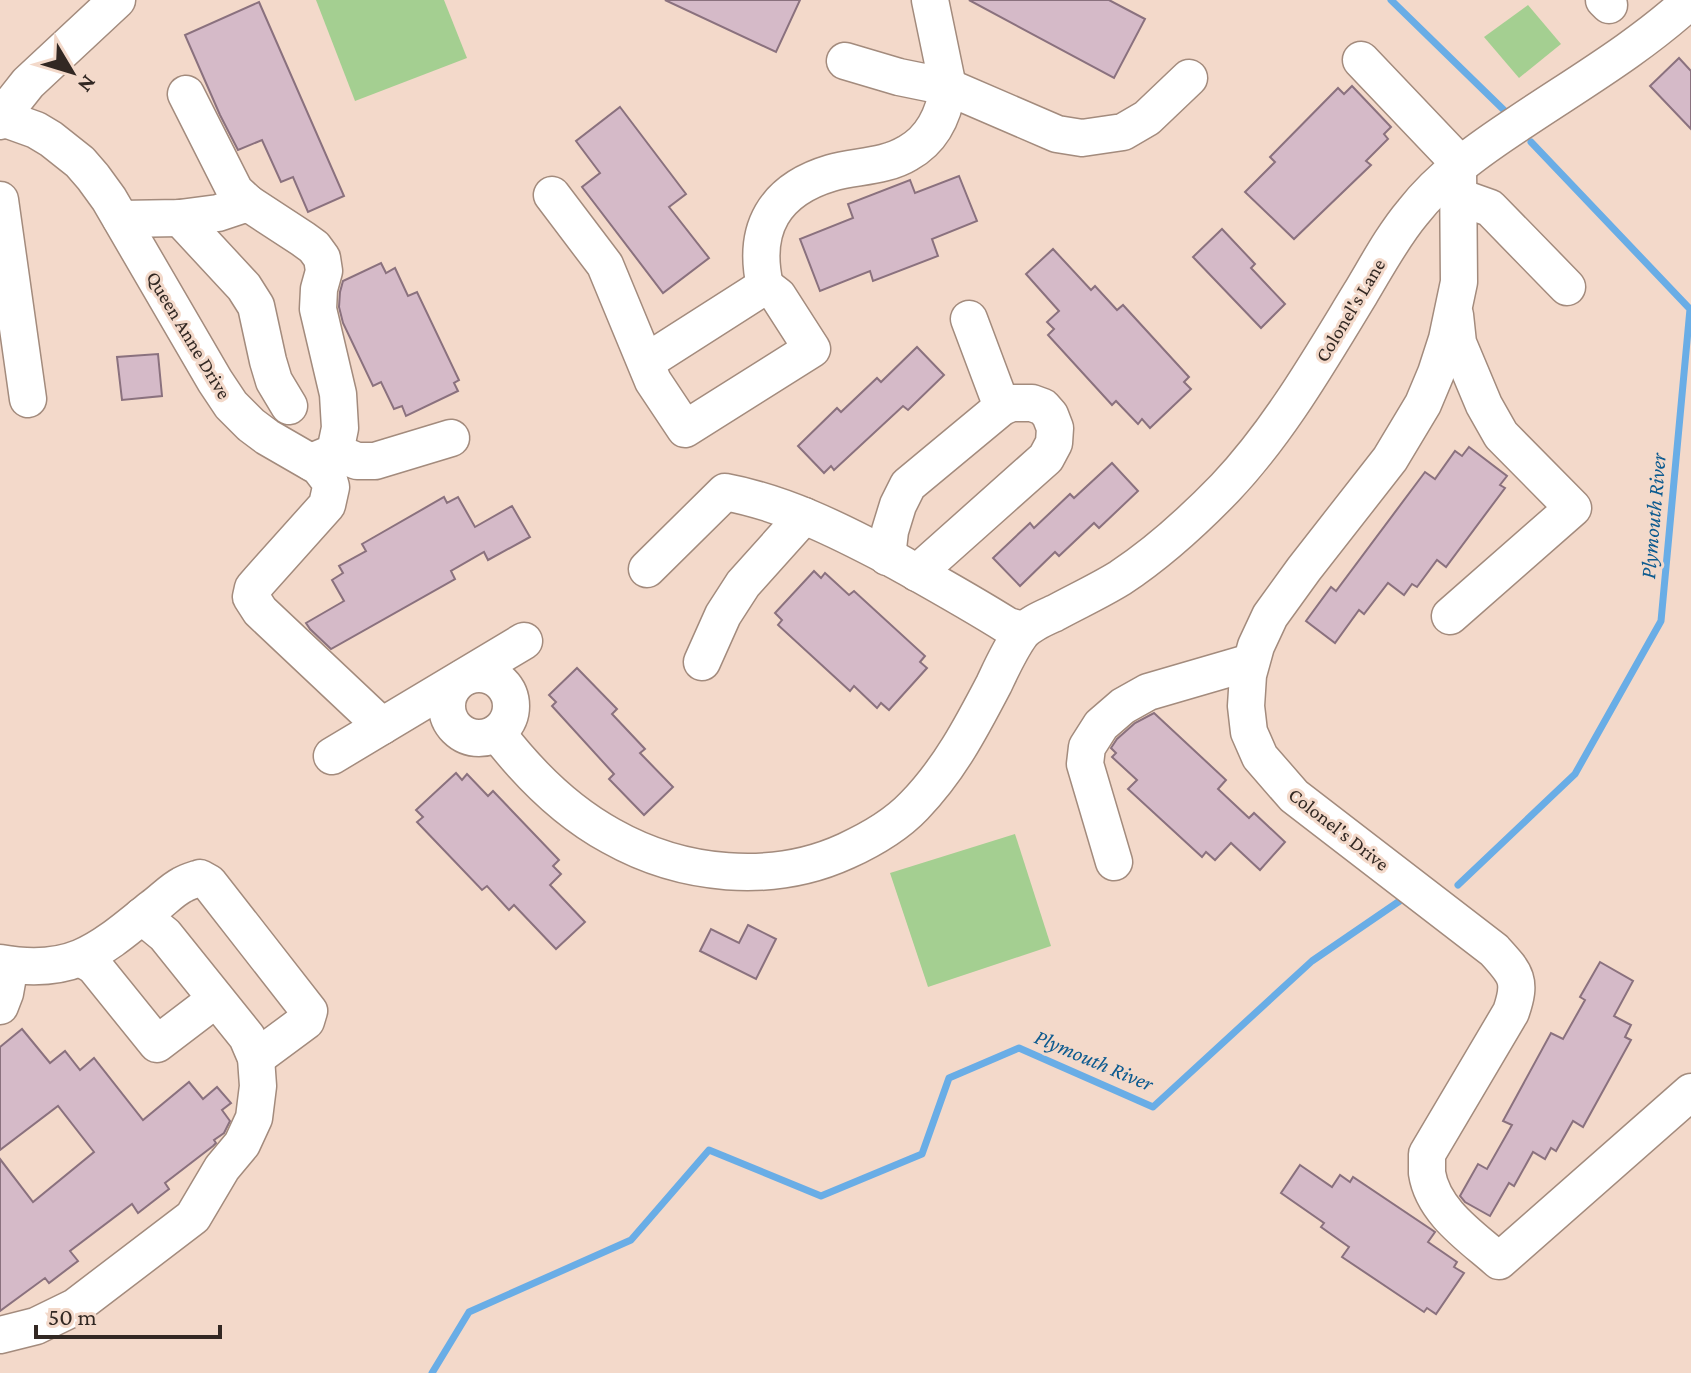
<svg xmlns="http://www.w3.org/2000/svg" width="1691" height="1373" font-family="'Crimson Pro',serif">
<style>
.green{fill:#a4cf91}
.lines{fill:none;stroke-linecap:round;stroke-linejoin:round}
.stream{stroke:#69ade6;stroke-width:7}
.building{fill:#d5bac8;stroke:#8a717e;stroke-width:2}
.minor-casing{stroke:#a38b7d;stroke-width:39}
.minor{stroke:#fff;stroke-width:36}
.labels{text-anchor:middle;dominant-baseline:central;stroke-width:6;stroke-linejoin:round;paint-order:stroke}
.street-label{font-size:20px;fill:#322823;stroke:#f3d9ca}
.water-label{font-size:22px;font-style:italic;fill:#0c5a8f;stroke:#f3d9ca}
</style>
<rect width="100%" height="100%" fill="#f3d9ca"/>
<g class="green">
<polygon points="316,0 444,0 467,58 355,101"/>
<polygon points="1528,5 1561,44 1519,78 1484,37"/>
<polygon points="1015,834 1051,946 928,987 890,873"/>
</g>
<g class="lines">
<g class="stream">
<polyline points="1391,0 1510,116"/>
<polyline points="1458,885 1575,774 1661,621 1690,309 1531,142"/>
<polyline points="432,1373 469,1312 631,1240 709,1150 821,1196 922,1154 949,1078 1019,1048 1153,1107 1312,961 1404,898"/>
</g>
</g>
<g class="building">
<polygon points="665,0 800,0 776,52"/>
<polygon points="969,0 1109,0 1145,19 1114,78"/>
<polygon points="259,2 344,196 308,212 293,177 281,182 262,140 238,150 220,115 185,35"/>
<polygon points="1679,58 1691,71 1691,129 1650,86"/>
<polygon points="1352,86 1391,127 1384,134 1388,139 1366,161 1371,165 1294,239 1245,192 1275,162 1270,157 1338,88 1344,94"/>
<polygon points="620,107 686,194 669,207 709,258 663,293 582,187 600,173 576,141"/>
<polygon points="959,176 977,221 932,239 938,256 873,281 870,271 820,291 800,239 853,218 848,204 910,180 915,193"/>
<polygon points="1222,229 1255,264 1251,268 1285,304 1261,328 1193,257"/>
<polygon points="1053,249 1091,290 1095,286 1117,310 1123,305 1189,377 1184,382 1191,389 1150,428 1142,419 1138,424 1116,401 1112,405 1048,335 1054,329 1047,322 1059,311 1026,274"/>
<polygon points="381,263 386,273 395,268 408,296 417,292 459,380 454,383 458,391 406,416 402,406 394,409 381,382 373,386 343,323 339,307 340,292 343,281"/>
<polygon points="917,347 944,375 908,410 903,406 834,470 831,466 824,473 798,446 837,408 841,412 877,378 881,382"/>
<polygon points="158,354 162,396 122,400 117,357"/>
<polygon points="1469,447 1507,476 1500,485 1505,488 1446,567 1437,560 1417,587 1412,584 1404,595 1388,583 1364,614 1359,610 1335,643 1306,621 1331,587 1336,591 1425,472 1435,479 1455,451 1462,456"/>
<polygon points="1112,463 1138,491 1099,528 1094,523 1059,556 1055,552 1020,586 993,558 1030,523 1034,528 1070,494 1074,498"/>
<polygon points="444,497 447,503 458,497 475,527 512,506 530,537 488,560 484,552 451,571 455,579 331,649 310,629 306,623 344,601 332,580 343,573 339,566 366,551 362,544"/>
<polygon points="814,571 821,578 825,573 849,595 854,591 925,656 920,662 927,668 889,710 881,703 877,708 854,686 850,691 778,625 782,620 775,613"/>
<polygon points="577,668 617,709 612,714 645,749 640,753 673,787 644,815 609,779 614,774 552,706 556,702 549,695"/>
<polygon points="1154,713 1226,780 1218,789 1249,818 1254,813 1285,842 1260,870 1231,843 1215,860 1206,852 1202,857 1128,789 1137,780 1112,757 1116,753 1111,748 1117,739 1135,723"/>
<polygon points="456,773 462,780 467,774 488,796 493,791 559,860 553,866 561,874 550,885 585,922 556,949 514,905 509,910 487,886 482,890 417,822 423,817 416,810"/>
<polygon points="748,925 776,939 756,979 700,951 711,929 739,943"/>
<polygon points="1600,962 1633,981 1614,1016 1631,1025 1625,1037 1631,1040 1583,1127 1573,1121 1556,1151 1551,1148 1545,1159 1533,1152 1514,1186 1509,1183 1490,1216 1465,1202 1460,1196 1478,1164 1487,1169 1512,1125 1503,1121 1551,1033 1563,1039 1585,1000 1580,997"/>
<polygon points="22,1029 50,1063 65,1051 80,1070 94,1058 143,1120 189,1082 203,1099 217,1087 231,1103 222,1110 230,1121 224,1133 214,1140 216,1143 213,1146 165,1183 169,1189 138,1213 132,1204 70,1251 78,1261 49,1283 45,1278 0,1311 0,1159 33,1202 94,1152 58,1106 0,1150 0,1047"/>
<polygon points="1300,1165 1332,1187 1340,1175 1350,1182 1353,1177 1435,1232 1428,1242 1457,1262 1454,1267 1464,1273 1436,1314 1427,1308 1424,1312 1342,1257 1349,1247 1321,1227 1324,1223 1281,1193"/>
</g>
<g class="lines">
<g class="minor-casing">
<g id="minor">
<polyline points="1604,0 1609,5"/>
<polyline points="1361,60 1461,165"/>
<polyline points="845,61 899,77 948,87 930,0"/>
<polyline points="186,94 235,191 248,203"/>
<polyline points="0,117 36,130 51,139 80,162 93,177 109,199 215,381 231,405 251,425 267,437 319,467 329,480 331,487 327,505 259,581 253,588 251,597 260,611 382,726"/>
<polyline points="0,121 1,117 28,83 117,0"/>
<path d="M1458,167L1459,282L1447,339L1436,373L1423,404L1390,459L1304,569L1270,616L1256,646L1248,675L1246,706L1249,732L1260,757L1294,796L1494,950C1516,974 1522,980 1511,1012L1427,1154C1427,1160 1427,1167 1427,1173C1433,1212 1472,1237 1499,1261L1691,1092"/>
<polyline points="552,195 605,265 653,381 685,429 812,349 778,296 765,286"/>
<polyline points="1459,197 1490,208 1567,287"/>
<polyline points="0,200 28,399"/>
<polyline points="180,218 244,287 256,306 268,361 274,381 289,406"/>
<polyline points="121,219 180,218 218,213 248,203 303,239 314,247 322,258 324,271 319,289 318,309 338,394 340,428 335,452 311,462"/>
<path d="M765,286C752,229 774,190 831,173C856,166 885,167 908,153C933,139 944,114 948,87L1057,134L1082,138L1123,132L1147,118L1189,78"/>
<polyline points="969,319 1002,407"/>
<polyline points="646,362 765,286"/>
<polyline points="335,452 357,461 375,461 451,438"/>
<polyline points="887,557 890,531 898,505 908,485 1002,407 1012,403 1032,403 1043,407 1050,415 1055,428 1054,443 1046,458 917,573"/>
<path d="M647,569L725,492C784,503 838,530 891,558C930,580 970,602 1008,626L1023,630"/>
<polyline points="1450,616 1573,508 1501,435 1484,405 1458,343 1455,315"/>
<polyline points="702,662 723,615 743,584 804,516"/>
<circle cx="479" cy="706" r="32"/>
<path d="M497,733C527,772 567,812 611,836C682,876 772,885 846,851C870,840 896,825 914,806C949,770 971,728 994,684C1002,667 1010,649 1021,634C1029,624 1044,618 1055,613C1077,601 1099,591 1120,578C1158,553 1194,520 1225,488C1279,431 1319,361 1360,294C1377,266 1392,237 1413,212C1441,176 1481,148 1519,123C1577,84 1639,48 1691,0"/>
<polyline points="332,756 524,641"/>
<polyline points="1114,862 1085,764 1087,747 1101,725 1123,706 1148,692 1251,662"/>
<polyline points="82,959 94,966 157,1044 216,999"/>
<path d="M0,963C72,976 99,951 152,908C162,901 172,890 182,885C187,882 194,880 200,878L209,883L309,1011L306,1021L256,1058"/>
<polyline points="0,1006 5,993 10,965"/>
<polyline points="0,1335 36,1326 75,1307 193,1217 222,1168 242,1144 254,1118 258,1086 256,1058 247,1037 165,935 142,916"/>
</g>
</g>
<use href="#minor" class="minor"/>
</g>
<g class="labels">
<g class="street-label">
<text transform="translate(1350 310) rotate(-59)">Colonel's Lane</text>
<text transform="translate(189 335) rotate(59)">Queen Anne Drive</text>
<text transform="translate(1339 829) rotate(38)">Colonel's Drive</text>
</g>
<g class="water-label">
<text transform="translate(1653 516) rotate(-85)">Plymouth River</text>
<text transform="translate(1094 1060) rotate(23)">Plymouth River</text>
</g>
</g>
<g transform="translate(72 72) rotate(128)" stroke="#f3d9ca" stroke-width="6" paint-order="stroke">
<path d="M0-6L14 30L0 20L-14 30Z" fill="#322823"/>
<text y="-12" font-size="22" font-weight="bold" text-anchor="middle" fill="#322823">N</text>
</g>
<path d="M36 1325v12h184v-12" fill="none" stroke="#322823" stroke-width="4"/>
<text x="48" y="1325" font-size="24" fill="#322823" stroke="#f3d9ca" stroke-width="6" paint-order="stroke">50 m</text>
</svg>
